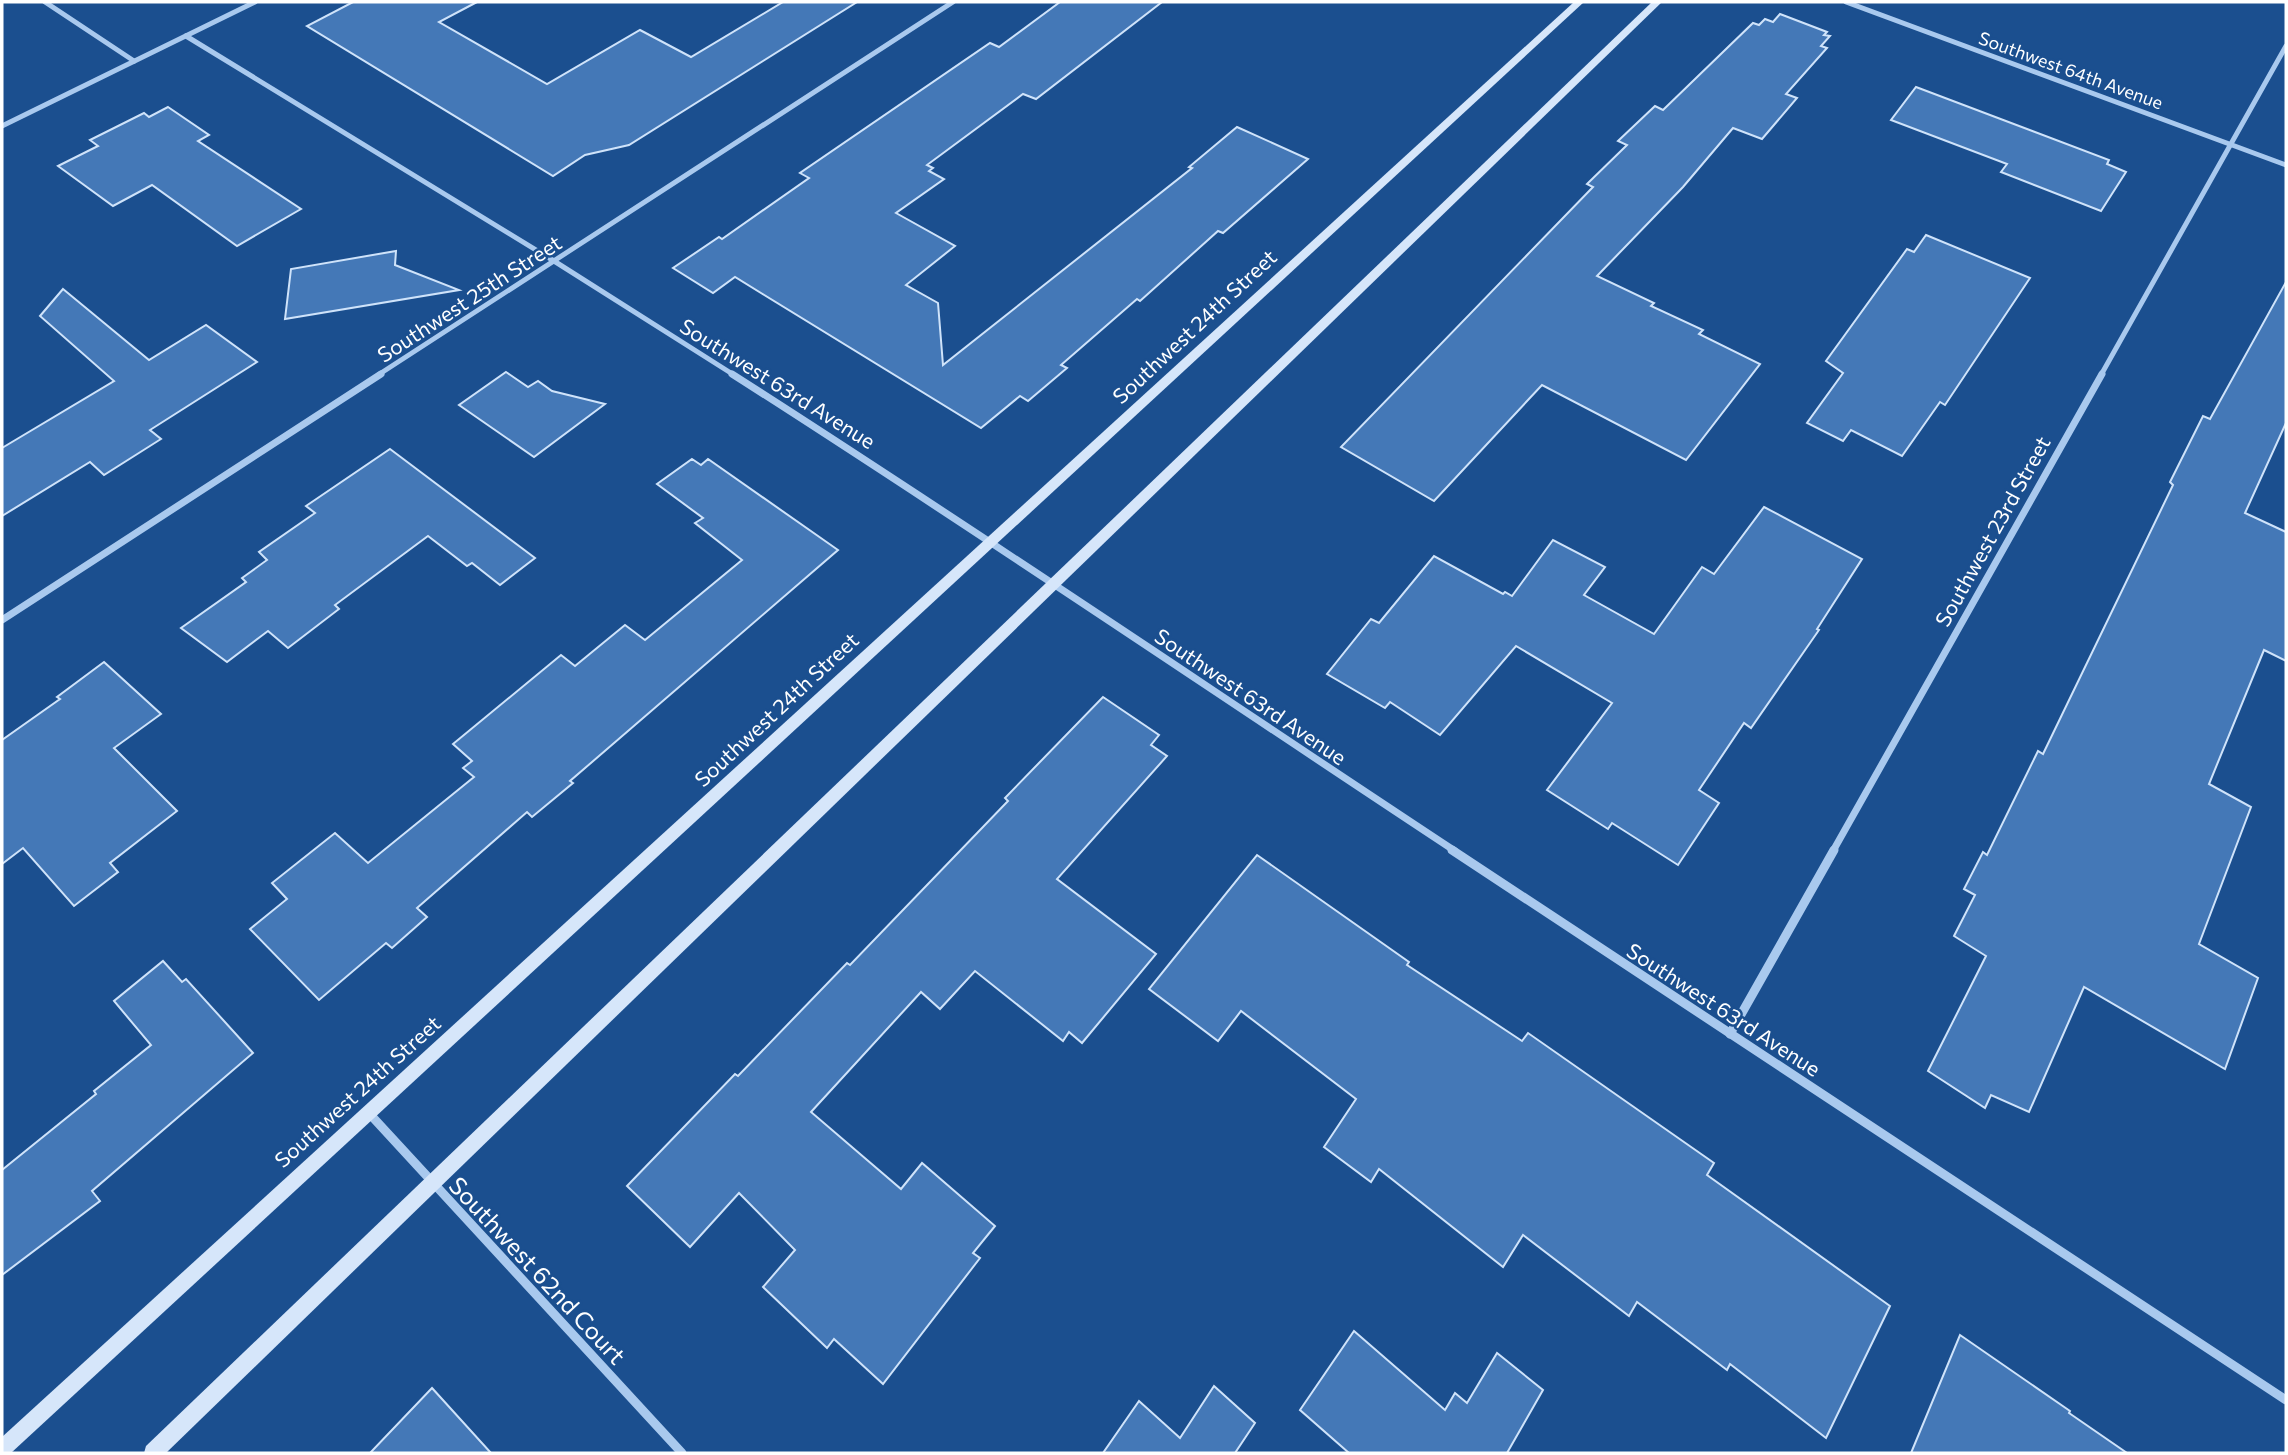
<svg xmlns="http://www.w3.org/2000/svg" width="2288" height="1455" font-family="Commissioner,sans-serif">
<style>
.building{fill:#4478b7;stroke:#cfe3fa;stroke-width:2}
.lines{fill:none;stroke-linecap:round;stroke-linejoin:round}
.street-far2{stroke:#a9c9ee;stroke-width:5}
.street-far1{stroke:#a9c9ee;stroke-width:7}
.street{stroke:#a9c9ee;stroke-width:9}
.secondary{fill:#d6e6fa;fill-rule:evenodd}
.labels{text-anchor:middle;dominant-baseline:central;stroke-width:5;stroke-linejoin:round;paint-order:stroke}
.far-street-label{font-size:18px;fill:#fff;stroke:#1b4f8f}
.street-label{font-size:21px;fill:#fff;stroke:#1b4f8f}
.near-street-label{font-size:24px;fill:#fff;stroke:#1b4f8f}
</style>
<rect width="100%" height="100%" fill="#1b4f8f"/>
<g class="building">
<polygon points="353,2 477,2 439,22 547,84 640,30 691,57 783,2 857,2 629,145 585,155 553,176 307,26"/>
<polygon points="1060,2 1162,2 1036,99 1023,94 927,165 933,168 929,171 944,179 896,213 955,246 906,285 938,303 943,365 1192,168 1189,167 1237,127 1308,159 1223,233 1218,231 1140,301 1137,299 1061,365 1067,368 1028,401 1020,396 981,428 735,277 713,293 673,268 719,237 722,239 809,178 800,173 990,43 999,47"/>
<polygon points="1780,14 1827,32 1824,35 1830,36 1821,46 1827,48 1786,94 1797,98 1762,139 1733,128 1683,187 1597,276 1654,303 1651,306 1703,330 1699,334 1760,364 1686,460 1542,385 1434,501 1341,447 1593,187 1587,184 1627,145 1618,141 1655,106 1663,110 1753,23 1759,25 1765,19 1773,22"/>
<polygon points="1916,87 2109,160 2107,164 2126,172 2101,211 2001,172 2007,164 1891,120"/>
<polygon points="168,107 209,135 198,141 301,209 237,246 152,185 113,206 58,166 98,146 90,140 144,113 149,117"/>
<polygon points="1926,235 2030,278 1945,405 1940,402 1902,456 1851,430 1843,441 1807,423 1843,373 1826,361 1907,249 1914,252"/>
<polygon points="396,251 395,265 459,290 285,319 291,269"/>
<polygon points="2286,282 2286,423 2245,513 2286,532 2286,661 2264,650 2209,784 2251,807 2199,944 2258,978 2225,1069 2084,987 2029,1112 1991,1095 1985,1108 1928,1071 1986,956 1954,936 1975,895 1964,889 1983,852 1987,855 2038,751 2043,754 2173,485 2170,482 2203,416 2210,419"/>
<polygon points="63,289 149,360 206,325 257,362 150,430 161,439 104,475 90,462 2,516 2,448 114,381 40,316"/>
<polygon points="506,372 528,387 538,381 552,391 605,404 534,457 459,405"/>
<polygon points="390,449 535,558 500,585 472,563 467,566 428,536 335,605 339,609 288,648 268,631 227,662 181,628 246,582 242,578 267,560 259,552 315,513 306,506"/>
<polygon points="692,459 701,465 708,459 838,550 570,781 573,783 532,817 527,812 417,908 427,917 392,948 386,943 319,1000 250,929 287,899 272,883 335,833 368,863 474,777 463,768 472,761 453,744 561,655 575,666 625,625 645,640 742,560 695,523 703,518 657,484"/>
<polygon points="1764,507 1862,559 1817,629 1819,630 1751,728 1744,723 1699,790 1719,803 1678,865 1612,823 1608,829 1547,790 1612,703 1516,646 1440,735 1390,702 1385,708 1327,674 1371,619 1379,623 1434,556 1503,594 1505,592 1512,596 1553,540 1605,567 1584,595 1654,634 1702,567 1714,574"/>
<polygon points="104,662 161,714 114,748 177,811 110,863 118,872 74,906 23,848 2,864 2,740 60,699 57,697"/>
<polygon points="1103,697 1159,735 1151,745 1167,756 1057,879 1156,954 1082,1043 1069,1032 1063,1041 975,971 940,1009 921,992 811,1112 901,1189 922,1163 995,1226 973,1253 980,1258 883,1384 834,1339 827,1348 763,1287 795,1250 739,1193 690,1247 627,1186 735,1074 738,1076 847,963 850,965 1008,801 1005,798"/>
<polygon points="1257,855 1409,962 1407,965 1522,1041 1528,1033 1714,1163 1707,1175 1890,1306 1826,1438 1730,1364 1727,1370 1637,1302 1629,1316 1523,1235 1503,1267 1379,1169 1371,1182 1324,1147 1356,1099 1241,1011 1218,1041 1149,989"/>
<polygon points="163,961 182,982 186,979 253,1053 92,1191 100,1201 2,1275 2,1170 96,1094 94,1091 151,1045 114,1001"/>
<polygon points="1354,1331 1445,1410 1455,1393 1467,1403 1497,1353 1543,1390 1507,1453 1349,1453 1300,1410"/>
<polygon points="1960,1335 2070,1411 2069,1413 2127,1453 1911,1453"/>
<polygon points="1214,1386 1255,1423 1235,1453 1103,1453 1139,1401 1180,1438"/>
<polygon points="432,1388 491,1453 370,1453"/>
</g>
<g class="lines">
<g class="street-far2">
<polyline points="45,2 134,61"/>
<polyline points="1846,2 2286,165"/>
<polyline points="186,36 554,261 734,375"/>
<polyline points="2,126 255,2"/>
<polyline points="378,375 953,2"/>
<polyline points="2101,375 2286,46"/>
</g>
<g class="street-far1">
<path d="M732,374C975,529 1214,692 1455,851"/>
<polyline points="2,620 381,374"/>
<polyline points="1833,851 2102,374"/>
</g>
<g class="street">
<polyline points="1452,850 2286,1400"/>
<polyline points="1730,1034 1834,850"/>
<polyline points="367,1111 682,1453"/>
</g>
<g class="secondary">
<polygon points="1574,2 1584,2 11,1453 2,1453 2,1437"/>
<polygon points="1652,2 1662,2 166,1453 144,1453 146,1446"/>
</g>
</g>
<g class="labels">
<g class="far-street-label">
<text transform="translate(2071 70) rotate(20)">Southwest 64th Avenue</text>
</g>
<g class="street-label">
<text transform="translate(469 298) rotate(-33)">Southwest 25th Street</text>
<text transform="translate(1194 326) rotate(-43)">Southwest 24th Street</text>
<text transform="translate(778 383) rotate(32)">Southwest 63rd Avenue</text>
<text transform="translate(1992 531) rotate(-61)">Southwest 23rd Street</text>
<text transform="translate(1251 696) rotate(34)">Southwest 63rd Avenue</text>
<text transform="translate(776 709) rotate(-43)">Southwest 24th Street</text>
<text transform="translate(1724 1009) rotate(33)">Southwest 63rd Avenue</text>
<text transform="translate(357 1091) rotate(-42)">Southwest 24th Street</text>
</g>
<g class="near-street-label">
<text transform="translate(538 1270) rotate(47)">Southwest 62nd Court</text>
</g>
</g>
<rect width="2288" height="1455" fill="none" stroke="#ffffff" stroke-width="7"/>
</svg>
